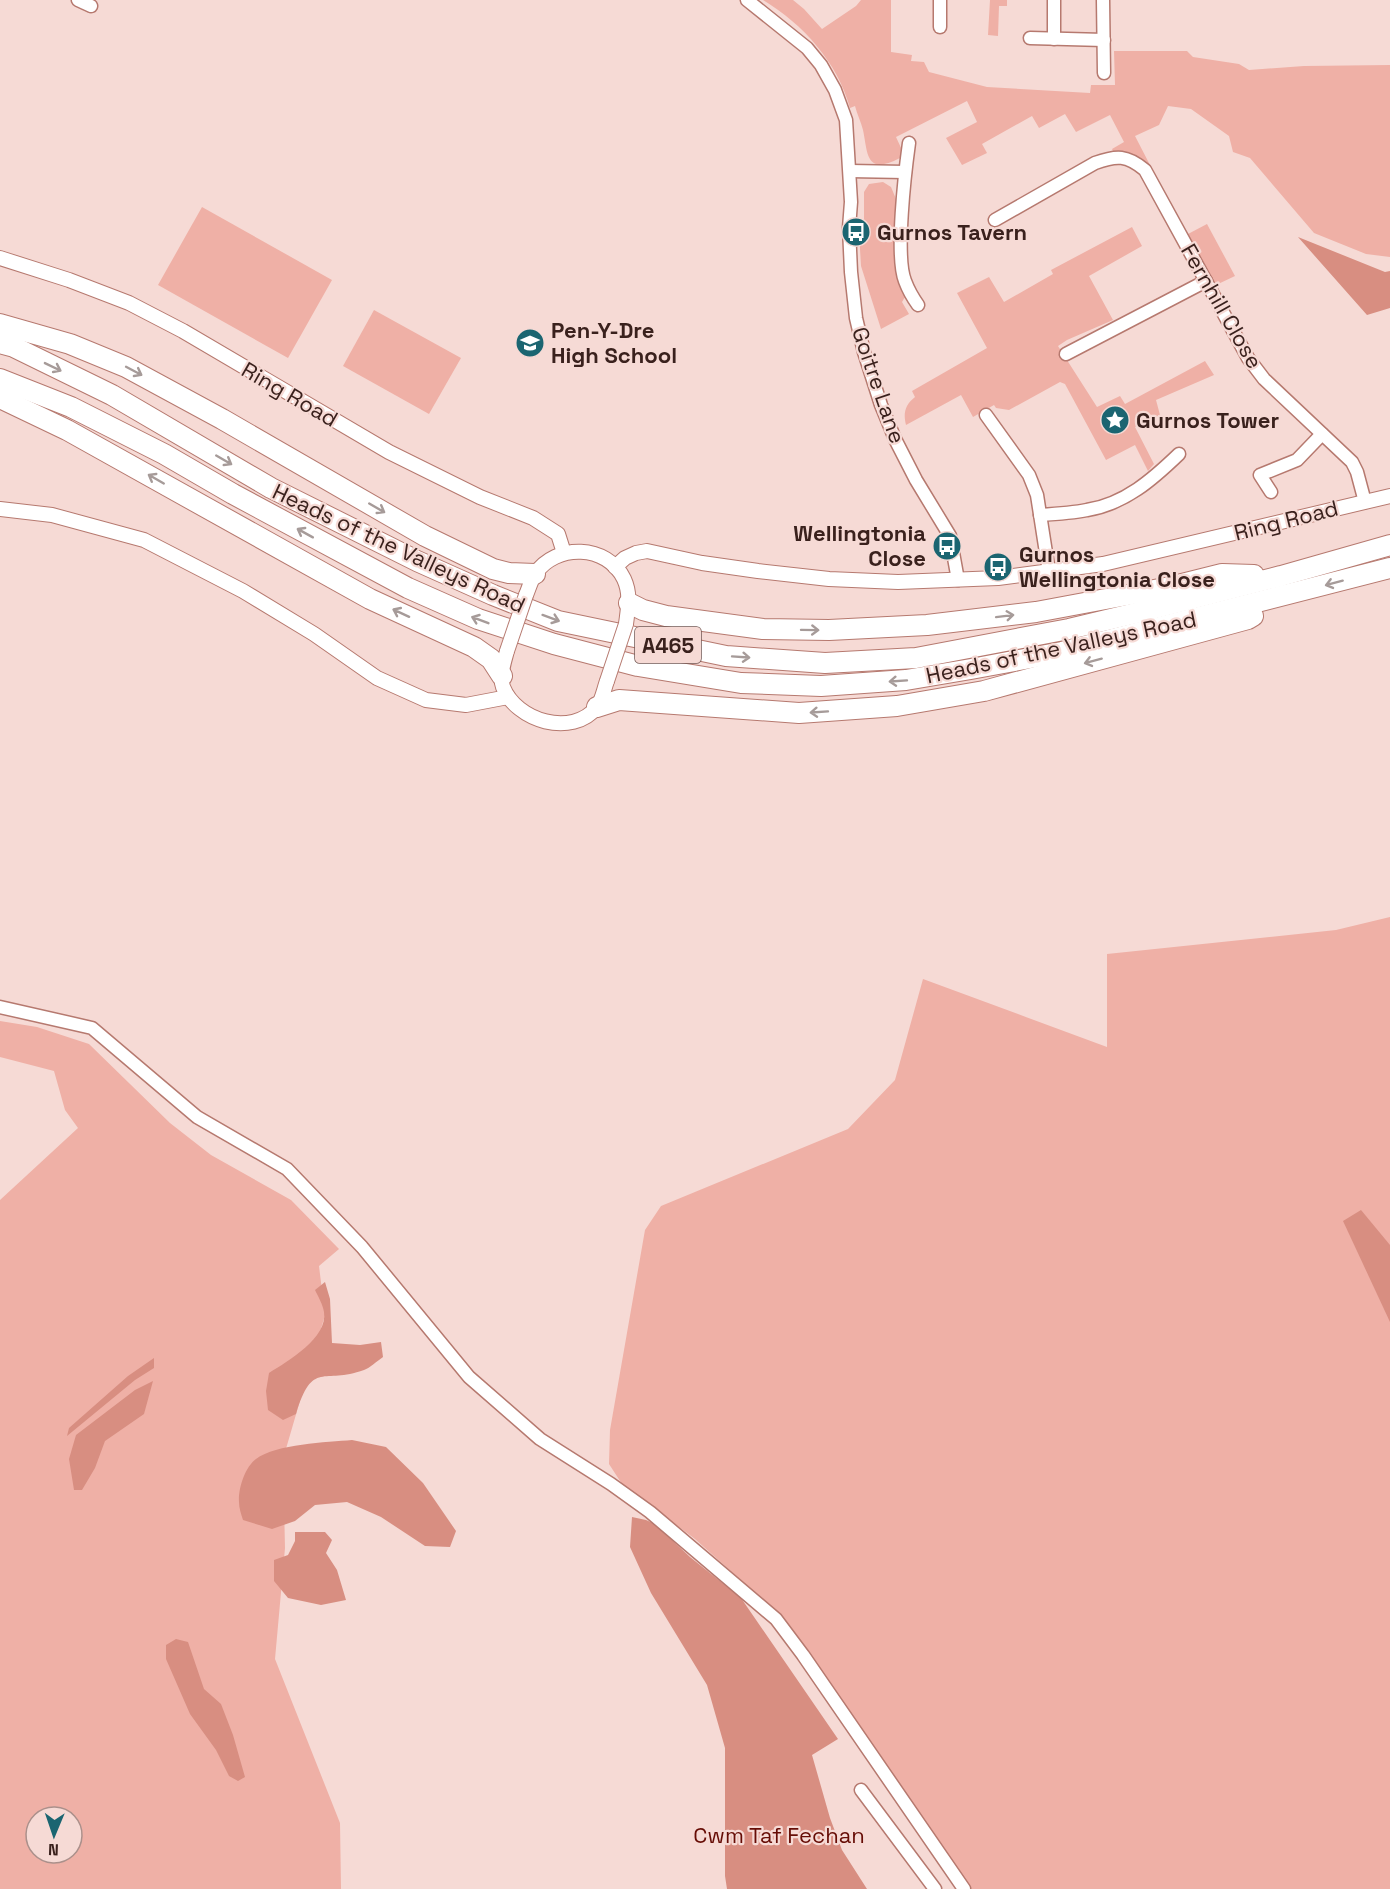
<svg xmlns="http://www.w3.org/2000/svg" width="1390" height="1889" font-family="'Space Grotesk',sans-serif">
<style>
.green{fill:#efb0a6;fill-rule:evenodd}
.forest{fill:#d88e81}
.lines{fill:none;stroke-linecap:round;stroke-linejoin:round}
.minor-casing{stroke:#b6796f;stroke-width:15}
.tertiary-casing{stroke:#b6796f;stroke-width:16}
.trunk-casing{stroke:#b6796f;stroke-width:22}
.minor{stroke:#fff;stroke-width:12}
.tertiary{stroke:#fff;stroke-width:14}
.trunk{stroke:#fff;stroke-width:20}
.tertiary-bridge-casing{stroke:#b6796f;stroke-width:16;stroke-linecap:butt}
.tertiary-bridge{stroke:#fff;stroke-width:14}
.oneway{stroke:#a69b99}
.labels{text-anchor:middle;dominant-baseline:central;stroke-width:4.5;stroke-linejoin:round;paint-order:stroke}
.shield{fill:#f6dad5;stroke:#725854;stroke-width:1.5}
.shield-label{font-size:21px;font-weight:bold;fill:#3a211d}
.poi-label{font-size:22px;font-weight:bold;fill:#3a211d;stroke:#f6dad5;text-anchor:start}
.street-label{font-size:22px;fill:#3a211d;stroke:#f6dad5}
.park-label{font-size:22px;fill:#660c05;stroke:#f6dad5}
</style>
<rect width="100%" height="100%" fill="#f6dad5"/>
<g class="green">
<path d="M763,0H793L804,9L822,29L856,6L861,0H891V52L912,55L911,61L924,62L929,72L987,87L1090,93L1091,85H1115L1114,51H1187L1193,57L1239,64L1249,70L1304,66L1390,65V257L1366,254L1314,233L1250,158L1233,152L1229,136L1191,109L1168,106L1159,125L1135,136L1151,167L1134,156L1114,153L1112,149L1124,142L1110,115L1076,132L1065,114L1039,128L1032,116L982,144L987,153L962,165L946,138L977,122L967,101L896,137L902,150L900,158C865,176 868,153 863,130C861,122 857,114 855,106L850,108C838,63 803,24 763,0Z"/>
<polygon points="990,0 1007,0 1007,6 999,6 998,36 988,35"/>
<polygon points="883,182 891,187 896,199 895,267 905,297 902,302 909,314 881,329 861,266 859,232 864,223 864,192 869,184"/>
<polygon points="202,207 332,280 288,358 158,285"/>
<polygon points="1207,224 1235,276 1216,285 1188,234"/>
<path d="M1132,227L1142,246L1089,276L1113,320L1067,340L1058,346L1097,407L1120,396L1125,404L1205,361L1214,375L1156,400L1160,415L1135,427L1154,464L1148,471L1135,445L1106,460L1065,384L1060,382L1009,410L996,408L994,405L973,417L961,395L906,425C903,413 905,405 915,397L912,391L987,348L957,293L989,277L1004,302L1053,274L1051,270Z"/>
<polygon points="374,310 461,358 429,414 343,366"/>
<polygon points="1390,917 1390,1889 969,1889 771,1607 695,1539 622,1484 609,1464 610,1430 645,1230 661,1206 848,1129 895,1080 923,979 1107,1047 1107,954 1336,930"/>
<path d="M0,1021L37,1027L89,1044L170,1123L211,1155L291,1200L339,1249L319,1266L325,1315L283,1459L285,1548L275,1659L340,1823L341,1889H0V1200L78,1128L65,1110L54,1071L0,1057ZM36,1817H72V1853H36Z"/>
</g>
<g class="forest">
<polygon points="1298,237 1385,272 1390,271 1390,308 1367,315"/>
<polygon points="1361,1210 1390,1245 1390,1322 1343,1221"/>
<path d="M325,1282L330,1299L332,1343L360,1345L381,1342L383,1357C377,1361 370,1368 364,1370C323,1385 313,1359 296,1414L283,1420L268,1410L266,1391L269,1373C288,1361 328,1338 324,1312C323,1305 318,1296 315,1290Z"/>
<polygon points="154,1358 154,1368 135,1380 67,1436 69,1428 128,1376"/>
<polygon points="153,1381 144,1414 105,1441 95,1468 82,1490 74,1490 69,1459 76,1435 135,1390"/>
<path d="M352,1440L386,1447L423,1483L456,1531L450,1547L425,1546L381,1517L347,1502L315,1505L295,1521L272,1529L243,1520C241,1514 239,1508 239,1502C238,1489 245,1467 256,1459C276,1444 327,1442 352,1440Z"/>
<polygon points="632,1517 646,1520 655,1524 690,1557 741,1598 838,1739 812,1755 830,1818 842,1850 867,1889 727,1889 725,1876 725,1748 707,1685 651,1593 630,1547"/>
<polygon points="295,1532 325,1532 332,1540 326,1553 337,1570 346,1600 321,1605 288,1598 274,1581 274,1560 288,1555 295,1541"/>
<polygon points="176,1639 188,1642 204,1689 221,1704 233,1735 245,1777 238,1781 229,1776 216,1750 190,1714 166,1659 166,1645"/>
</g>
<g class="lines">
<g class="minor-casing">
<g id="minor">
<polyline points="78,0 91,6"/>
<polyline points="747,0 807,48 821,65 835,90 846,120 851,202 849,228 851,272 856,318 864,352 881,405 895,439 916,480 950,536 958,580"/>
<polyline points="940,0 940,27"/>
<polyline points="1054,0 1054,39"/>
<polyline points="1103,0 1104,73"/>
<polyline points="1030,38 1104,40"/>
<path d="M909,143C905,172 895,256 905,281C908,289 913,298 918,305"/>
<polyline points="850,171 905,172"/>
<path d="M995,220L1095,163C1117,155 1127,155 1145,170L1248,358L1264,379L1352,462L1357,472L1365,502"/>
<polyline points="1066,354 1206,281"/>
<polyline points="986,415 1029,475 1037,495 1049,572"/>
<polyline points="1271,492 1260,475 1297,460 1322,434"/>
<path d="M1040,515C1056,514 1072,513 1087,510C1125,504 1153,479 1179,454"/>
<polyline points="0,1007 92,1028 197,1117 287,1169 362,1247 469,1377 540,1439 611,1484 650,1512 776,1619 803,1655 964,1889"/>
<polyline points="861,1790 935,1889"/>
</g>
</g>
<g class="tertiary-casing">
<g id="tertiary">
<polyline points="0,258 69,280 129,303 183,331 389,452 480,497 533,518 558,534 564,553"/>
<polyline points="0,509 52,515 144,540 243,591 314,634 377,678 426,700 466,705 508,697"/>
<polyline points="615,567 625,558 636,553 647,551 702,563 758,571 829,579 898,582 998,578 1103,564 1390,496"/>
<path d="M526,595C529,588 531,580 535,574C556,543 607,544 624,579C631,594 628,608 626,624"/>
<path d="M507,651C504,662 499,676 503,687C516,721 572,738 597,707C602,701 604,689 607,681"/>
</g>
</g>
<g class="trunk-casing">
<g id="trunk">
<polyline points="0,324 70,344 126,367 222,419 425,536 493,569 509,573 535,574"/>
<polyline points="0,343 14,347 112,395 271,488 417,561 493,595 558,621 726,656 825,663 916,658 1069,629 1136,613 1281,576 1390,545"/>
<polyline points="0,379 71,407 164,454 233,494 408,588 478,619 554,644 638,666 741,683 821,686 906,680 971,669 1062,652 1390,568"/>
<polyline points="0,398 67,430 370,599 474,647 491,659 502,676"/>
<polyline points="629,603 643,610 666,616 763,629 829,630 927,625 1036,612 1170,587 1222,574 1254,575"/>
<polyline points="597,707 619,700 799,713 897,706 984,691 1248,619 1253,616"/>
</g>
</g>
<use href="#minor" class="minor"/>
<use href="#tertiary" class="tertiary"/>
<use href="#trunk" class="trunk"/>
<g class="tertiary-bridge-casing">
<g id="tertiary-bridge">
<polyline points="507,651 526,595"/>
<polyline points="607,681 626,624"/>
</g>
</g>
<use href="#tertiary-bridge" class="tertiary-bridge"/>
</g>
<defs><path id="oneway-shaft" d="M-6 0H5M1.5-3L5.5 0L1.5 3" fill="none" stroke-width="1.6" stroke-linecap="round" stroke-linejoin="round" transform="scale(1.5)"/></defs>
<g class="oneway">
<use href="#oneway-shaft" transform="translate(53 367) rotate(26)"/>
<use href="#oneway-shaft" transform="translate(134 371) rotate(28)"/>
<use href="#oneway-shaft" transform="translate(224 460) rotate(30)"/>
<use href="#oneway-shaft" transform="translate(156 479) rotate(-150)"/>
<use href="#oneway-shaft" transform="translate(377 508) rotate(30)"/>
<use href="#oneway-shaft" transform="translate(305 533) rotate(-151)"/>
<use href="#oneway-shaft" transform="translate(1334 583) rotate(165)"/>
<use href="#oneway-shaft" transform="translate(401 613) rotate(-155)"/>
<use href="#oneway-shaft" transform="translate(1005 616) rotate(-7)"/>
<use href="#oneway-shaft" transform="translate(551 618) rotate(20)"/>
<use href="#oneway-shaft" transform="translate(480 620) rotate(-159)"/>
<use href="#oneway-shaft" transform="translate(810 630) rotate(1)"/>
<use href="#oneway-shaft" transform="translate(741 657) rotate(4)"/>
<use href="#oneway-shaft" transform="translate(1093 661) rotate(165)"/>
<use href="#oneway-shaft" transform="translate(898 681) rotate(176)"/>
<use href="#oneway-shaft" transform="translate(819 712) rotate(176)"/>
</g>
<defs>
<g id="bus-disc" transform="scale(1.5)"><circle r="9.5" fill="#1b6571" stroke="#f6dad5"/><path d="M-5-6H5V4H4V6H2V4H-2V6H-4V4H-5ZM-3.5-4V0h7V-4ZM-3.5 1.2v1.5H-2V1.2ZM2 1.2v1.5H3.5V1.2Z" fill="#fff"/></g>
<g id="school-disc" transform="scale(1.5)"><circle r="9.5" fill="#1b6571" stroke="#f6dad5"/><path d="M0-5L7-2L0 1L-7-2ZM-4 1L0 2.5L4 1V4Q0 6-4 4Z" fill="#fff"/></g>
<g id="sight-disc" transform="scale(1.5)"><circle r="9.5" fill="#1b6571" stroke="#f6dad5"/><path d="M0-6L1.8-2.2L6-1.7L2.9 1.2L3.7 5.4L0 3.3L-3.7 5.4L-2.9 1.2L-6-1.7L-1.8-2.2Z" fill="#fff"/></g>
</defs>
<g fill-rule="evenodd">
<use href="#bus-disc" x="856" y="232"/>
<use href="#school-disc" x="530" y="343"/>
<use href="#sight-disc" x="1115" y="420"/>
<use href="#bus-disc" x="947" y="546"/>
<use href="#bus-disc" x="998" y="567"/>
</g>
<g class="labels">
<rect class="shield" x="635" y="627" width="66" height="36" rx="4.5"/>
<g class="shield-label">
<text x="668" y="645">A465</text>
</g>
<g class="poi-label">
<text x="877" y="232">Gurnos Tavern</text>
<text x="551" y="330">Pen-Y-Dre<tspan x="551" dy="25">High School</tspan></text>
<text x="1136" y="420">Gurnos Tower</text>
<text x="926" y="533" text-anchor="end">Wellingtonia<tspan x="926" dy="25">Close</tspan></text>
<text x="1019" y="554">Gurnos<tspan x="1019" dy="25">Wellingtonia Close</tspan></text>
</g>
<g class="street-label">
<text transform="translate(1222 306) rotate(60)">Fernhill Close</text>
<text transform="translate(879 385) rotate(71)">Goitre Lane</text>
<text transform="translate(290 394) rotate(30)">Ring Road</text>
<text transform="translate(1286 520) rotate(-14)">Ring Road</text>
<text transform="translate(399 548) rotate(25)">Heads of the Valleys Road</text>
<text transform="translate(1061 647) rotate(-12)">Heads of the Valleys Road</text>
</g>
<g class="park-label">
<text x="779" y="1835">Cwm Taf Fechan</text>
</g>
</g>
<g transform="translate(54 1835) rotate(182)"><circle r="28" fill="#f6dad5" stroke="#ab908b" stroke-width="1.5"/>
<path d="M0-4.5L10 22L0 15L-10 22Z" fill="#1b6571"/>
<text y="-9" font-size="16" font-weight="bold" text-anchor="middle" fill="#3a211d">N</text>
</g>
</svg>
